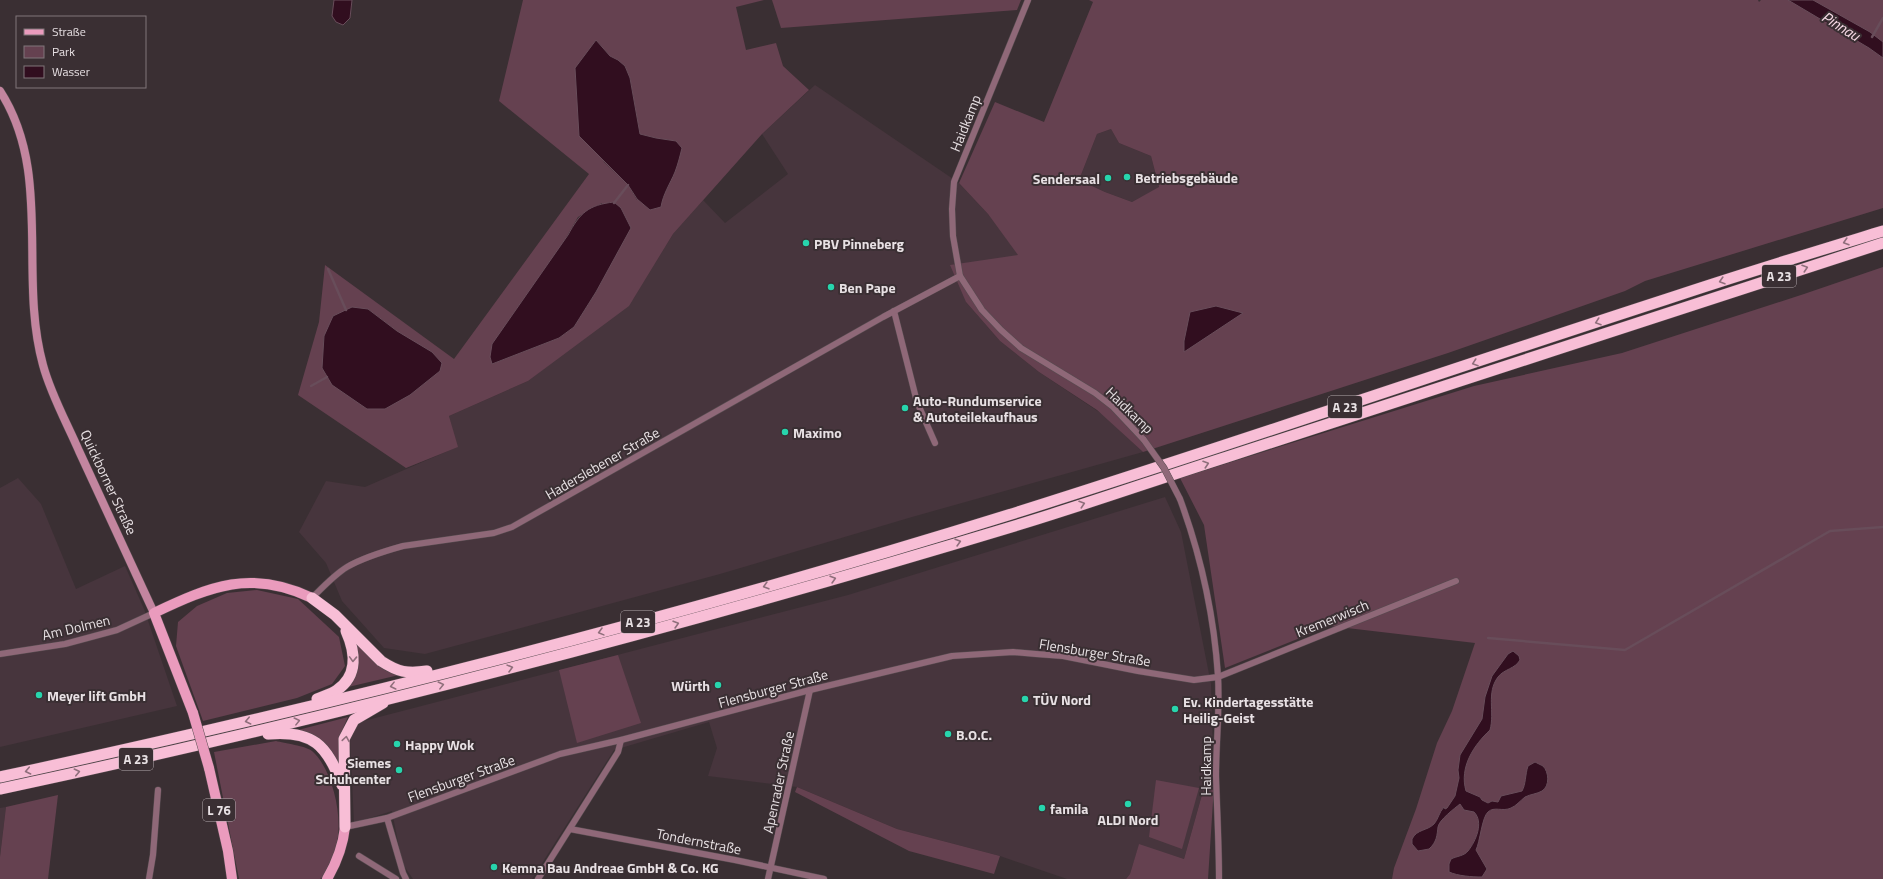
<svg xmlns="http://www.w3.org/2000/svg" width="1883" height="879" font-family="'Titillium Web',sans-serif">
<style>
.built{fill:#47353d}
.green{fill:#654150;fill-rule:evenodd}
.water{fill:#310e1f;stroke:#684d5a}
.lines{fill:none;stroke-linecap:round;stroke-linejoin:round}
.stream{stroke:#684d5a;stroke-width:2.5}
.street-casing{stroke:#564b4f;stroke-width:7}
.secondary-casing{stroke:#564b4f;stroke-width:9}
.primary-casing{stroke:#564b4f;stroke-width:11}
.highway-casing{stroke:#564b4f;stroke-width:12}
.street{stroke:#8f6878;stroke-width:6}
.secondary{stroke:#c3859f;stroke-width:8}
.primary{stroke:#ea9bbd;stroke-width:10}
.highway{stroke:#f8bed6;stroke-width:11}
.street-bridge-casing{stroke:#564b4f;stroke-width:7;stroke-linecap:butt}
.primary-bridge-casing{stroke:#564b4f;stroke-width:11;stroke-linecap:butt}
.street-bridge{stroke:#8f6878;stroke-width:6}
.primary-bridge{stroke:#ea9bbd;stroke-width:10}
.oneway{stroke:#906f7c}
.poi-dot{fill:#27d5ad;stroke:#3a2f33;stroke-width:1.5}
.labels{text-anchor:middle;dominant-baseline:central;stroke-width:4;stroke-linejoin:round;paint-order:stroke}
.shield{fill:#3a2f33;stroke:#b4acaf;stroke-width:1}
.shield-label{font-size:13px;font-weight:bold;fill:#e8e1e4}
.street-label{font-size:14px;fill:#e8e1e4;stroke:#3a2f33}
.poi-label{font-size:14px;font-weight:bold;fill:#e8e1e4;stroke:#3a2f33;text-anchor:start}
.water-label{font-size:15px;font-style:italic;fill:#f8dae6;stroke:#3a2f33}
</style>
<rect width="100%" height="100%" fill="#3a2f33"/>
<g class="built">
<polygon points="815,85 959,183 988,214 1019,255 966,302 1000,341 1039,372 1102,414 1143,452 912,517 720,574 425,654 384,648 342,601 326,563 299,532 326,481 365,487 457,447 449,416 528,381 633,299 673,234 703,200 725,223 788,174 762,134"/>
<polygon points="1111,129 1119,143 1151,156 1159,188 1132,202 1105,192 1079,180 1097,134"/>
<polygon points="18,478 41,504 76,589 125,566 144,609 177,706 0,747 0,488"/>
<polygon points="1165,497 1181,532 1211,684 1214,786 1205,784 1184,859 1139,845 1130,874 1126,879 1067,879 1000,856 897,829 797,787 708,776 717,748 709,722 614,750 532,879 413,879 402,863 392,811 354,823 350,738 356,723 848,595"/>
<polygon points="6,807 0,857 0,808"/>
</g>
<g class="green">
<path d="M523,0H764L736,7L746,50L776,43L783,66L809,90L762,134L673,234L629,306L528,381L449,416L458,447L406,468L298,395L319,322L325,265L454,359L589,174L499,101ZM596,40L610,56L625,66L630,78L640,134L656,138L676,141L668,187L662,196L637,200L628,185L604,162L578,102L576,68ZM602,203L612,261L596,292L574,327L559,338L492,364L578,217ZM368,309L397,331L440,371L426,380L323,351L324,336Z"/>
<polygon points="772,0 1021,0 1017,10 781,28"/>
<path d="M1089,0H1758L1759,2L1761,0H1883V208L1645,281L1625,291L1448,353L1143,452L1097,410L1039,372L1000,341L966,302L950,265L1018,255L988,214L959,183L995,102L1044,122L1093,2ZM1111,129L1119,143L1151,156L1159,187L1132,202L1105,192L1079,180L1097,134Z"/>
<polygon points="1883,267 1883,879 1392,879 1394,868 1416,809 1437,743 1452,711 1475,643 1330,626 1225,668 1204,525 1180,478 1474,386 1622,353 1804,294"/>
<polygon points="257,590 298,599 339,637 345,666 332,684 297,698 203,721 176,646 178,622 197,606 227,593"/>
<polygon points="351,637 399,675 344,688"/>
<polygon points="618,655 641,723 577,743 559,670"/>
<polygon points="348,717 339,737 338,764 298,730"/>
<path d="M276,741C284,743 306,746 312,751C333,769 344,820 336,846C334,856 327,867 323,877L320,879H239L214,752Z"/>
<polygon points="1156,780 1199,788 1182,849 1149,837"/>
<polygon points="1205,784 1214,786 1208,879 1126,879 1130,874 1139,844 1184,859"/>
<polygon points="797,787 897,829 1000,856 994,874 909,851 795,792"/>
<polygon points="58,795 48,879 0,879 0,857 6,807"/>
</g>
<g class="water">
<polygon points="334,0 352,0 350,18 343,25 336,22 332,16"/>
<polygon points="1788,0 1813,0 1870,32 1883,42 1883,58 1869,48"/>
<path d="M596,40L610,56L618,60L625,66L630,78L640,134L656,138L676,141L682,148C680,156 678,164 675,172C670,184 663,194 661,207L650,210L637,199L628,185L579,136L575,68Z"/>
<path d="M614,202L621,208L631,228L596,292L574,327L559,338L492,364L490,357L492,344L568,235C580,213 588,205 614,202Z"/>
<polygon points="1216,306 1243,313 1184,352 1184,341 1190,312"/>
<polygon points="352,307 368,309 397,331 432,352 442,363 440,371 410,395 385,409 367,409 332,385 322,368 324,336 333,316"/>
<path d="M1513,651L1519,656L1520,660C1515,669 1504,669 1498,677C1486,693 1495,712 1490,730C1474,745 1459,767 1466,791L1480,797L1482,800L1488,803L1492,801L1498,802L1501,796L1522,791C1526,784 1525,775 1528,766L1535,762C1537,763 1541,765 1543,766C1549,772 1550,786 1542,791C1537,794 1531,794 1525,797C1520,801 1516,806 1511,808C1503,812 1494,806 1488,812C1482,817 1480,842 1476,850L1487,869L1482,877C1472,877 1458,876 1449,872V864L1451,859C1457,856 1464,856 1468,851C1476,841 1484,822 1474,812L1464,810L1460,804C1455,808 1439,820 1438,827C1437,835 1437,842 1429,849L1418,851L1412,844V839C1417,829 1427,831 1434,824C1438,820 1439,812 1444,807L1445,809L1447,808L1455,796L1459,778L1458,770L1460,755L1482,719L1485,697L1492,676L1508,654Z"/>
</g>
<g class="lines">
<g class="stream">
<polyline points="1872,37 1883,18"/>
<polyline points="614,203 628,185"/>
<polyline points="328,269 346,310"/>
<polyline points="311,386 327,377"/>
<polyline points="1488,638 1625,650 1830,531 1883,527"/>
</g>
<g class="street-casing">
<g id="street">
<polyline points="1028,0 954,182 952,209 953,236 960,276 982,310 1001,330 1021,348 1095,393 1113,407 1144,440"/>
<polyline points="894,311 917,402 935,443"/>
<path d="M1180,499C1201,556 1214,615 1218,676C1220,709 1216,743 1216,776C1217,810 1219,845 1219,879"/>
<path d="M312,598C323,587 334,575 347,567C364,557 385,551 403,546L494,533L512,527L883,317L960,276"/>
<polyline points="0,654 65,644 117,630 154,613"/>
<polyline points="387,818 403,873 406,879"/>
<polyline points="345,827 387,818 560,754 621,740 810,690 952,656 1013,652 1036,654 1063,656 1138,671 1194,680 1218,677 1456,581"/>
<polyline points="570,829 735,860 824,879"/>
<polyline points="359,856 396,879"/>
<polyline points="149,879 153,855 158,790"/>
<polyline points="538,879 618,752 621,740"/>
<polyline points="768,879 810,690"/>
</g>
</g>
<g class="secondary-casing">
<path id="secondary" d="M0,91C53,173 18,275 43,365C51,395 67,423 79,451C104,505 129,559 154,613"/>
</g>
<g class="primary-casing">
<g id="primary">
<path d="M193,713L154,613C211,586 251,569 312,598"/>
<polyline points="209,768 228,851 232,879"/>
<path d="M327,879C337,862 343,846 345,827"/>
</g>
</g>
<g class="highway-casing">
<g id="highway">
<path d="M312,598L335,615L381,661C398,672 407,674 427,671"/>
<path d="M317,699C323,696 332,694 337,690C359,675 355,651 346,631"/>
<path d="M268,734C313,730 327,745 342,785"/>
<path d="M0,777C343,703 685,616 1021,511C1237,443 1451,369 1667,299C1738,275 1811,253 1883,231"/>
<path d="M0,789C344,716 684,626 1021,524C1090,503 1158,479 1227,457C1446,387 1664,313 1883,243"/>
<polyline points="345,827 344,739 354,720 383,703"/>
</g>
</g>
<use href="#street" class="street"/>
<use href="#secondary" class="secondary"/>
<use href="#primary" class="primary"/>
<use href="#highway" class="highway"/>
<g class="street-bridge-casing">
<polyline id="street-bridge" points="1144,440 1164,468 1180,499"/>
</g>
<g class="primary-bridge-casing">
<polyline id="primary-bridge" points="193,713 209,768"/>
</g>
<use href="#street-bridge" class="street-bridge"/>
<use href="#primary-bridge" class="primary-bridge"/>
</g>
<defs><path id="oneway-chevron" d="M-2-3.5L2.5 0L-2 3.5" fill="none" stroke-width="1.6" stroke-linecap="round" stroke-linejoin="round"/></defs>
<g class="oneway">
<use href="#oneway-chevron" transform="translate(1846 242) rotate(163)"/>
<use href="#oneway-chevron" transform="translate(1805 268) rotate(-18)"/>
<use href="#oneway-chevron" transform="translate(1722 281) rotate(163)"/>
<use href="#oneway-chevron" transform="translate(1598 322) rotate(161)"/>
<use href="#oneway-chevron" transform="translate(1475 363) rotate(161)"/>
<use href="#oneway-chevron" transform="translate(1206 464) rotate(-18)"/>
<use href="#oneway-chevron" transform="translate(1082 504) rotate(-18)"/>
<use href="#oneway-chevron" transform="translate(958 542) rotate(-16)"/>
<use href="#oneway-chevron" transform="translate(833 579) rotate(-16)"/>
<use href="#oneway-chevron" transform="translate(766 586) rotate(164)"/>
<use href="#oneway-chevron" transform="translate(676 624) rotate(-16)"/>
<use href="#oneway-chevron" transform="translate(601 632) rotate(165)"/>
<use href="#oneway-chevron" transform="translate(353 659) rotate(92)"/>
<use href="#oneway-chevron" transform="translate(510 668) rotate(-15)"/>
<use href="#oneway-chevron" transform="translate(441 685) rotate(-14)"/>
<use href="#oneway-chevron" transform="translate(393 686) rotate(166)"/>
<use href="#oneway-chevron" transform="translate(248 721) rotate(167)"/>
<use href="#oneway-chevron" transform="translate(297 721) rotate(-14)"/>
<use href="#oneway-chevron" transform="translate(346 739) rotate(-81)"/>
<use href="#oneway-chevron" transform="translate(28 771) rotate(168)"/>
<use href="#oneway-chevron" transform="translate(77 772) rotate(-13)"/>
</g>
<g class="poi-dot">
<circle cx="1127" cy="177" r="4"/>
<circle cx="1108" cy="178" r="4"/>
<circle cx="806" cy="243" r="4"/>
<circle cx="831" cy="287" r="4"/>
<circle cx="905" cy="408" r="4"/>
<circle cx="785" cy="432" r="4"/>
<circle cx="718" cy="685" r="4"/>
<circle cx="39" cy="695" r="4"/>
<circle cx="1025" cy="699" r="4"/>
<circle cx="1175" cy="709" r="4"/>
<circle cx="948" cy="734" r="4"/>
<circle cx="397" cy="744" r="4"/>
<circle cx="399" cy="770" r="4"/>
<circle cx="1128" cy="804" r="4"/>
<circle cx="1042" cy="808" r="4"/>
<circle cx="494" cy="867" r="4"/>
</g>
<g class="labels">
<g class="shield">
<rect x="1762" y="265" width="34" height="22" rx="3"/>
<rect x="1328" y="396" width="34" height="22" rx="3"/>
<rect x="621" y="611" width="34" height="22" rx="3"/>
<rect x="119" y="748" width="34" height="22" rx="3"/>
<rect x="203" y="799" width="32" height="22" rx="3"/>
</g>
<g class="shield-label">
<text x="1779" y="276">A 23</text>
<text x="1345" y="407">A 23</text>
<text x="638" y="622">A 23</text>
<text x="136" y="759">A 23</text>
<text x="219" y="810">L 76</text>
</g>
<g class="street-label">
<text transform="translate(965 123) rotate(-68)">Haidkamp</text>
<text transform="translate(1130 410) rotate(44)">Haidkamp</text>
<text transform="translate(602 463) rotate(-30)">Haderslebener Straße</text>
<text transform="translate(109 482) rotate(65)">Quickborner Straße</text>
<text transform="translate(1332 618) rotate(-22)">Kremerwisch</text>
<text transform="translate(76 627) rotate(-13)">Am Dolmen</text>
<text transform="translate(1095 652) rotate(9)">Flensburger Straße</text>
<text transform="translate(773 688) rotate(-15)">Flensburger Straße</text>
<text transform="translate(1205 766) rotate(-90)">Haidkamp</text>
<text transform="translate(461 778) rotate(-20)">Flensburger Straße</text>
<text transform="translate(778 782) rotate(-78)">Apenrader Straße</text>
<text transform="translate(699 841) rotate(11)">Tondernstraße</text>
</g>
<g class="poi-label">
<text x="1135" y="177">Betriebsgebäude</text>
<text x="1100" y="178" text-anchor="end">Sendersaal</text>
<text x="814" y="243">PBV Pinneberg</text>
<text x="839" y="287">Ben Pape</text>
<text x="913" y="400">Auto-Rundumservice<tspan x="913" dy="16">&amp; Autoteilekaufhaus</tspan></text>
<text x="793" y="432">Maximo</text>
<text x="710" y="685" text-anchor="end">Würth</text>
<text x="47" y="695">Meyer lift GmbH</text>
<text x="1033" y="699">TÜV Nord</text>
<text x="1183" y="701">Ev. Kindertagesstätte<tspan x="1183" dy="16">Heilig-Geist</tspan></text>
<text x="956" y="734">B.O.C.</text>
<text x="405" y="744">Happy Wok</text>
<text x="391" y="762" text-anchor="end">Siemes<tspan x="391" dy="16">Schuhcenter</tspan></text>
<text x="1050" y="808">famila</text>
<text x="1128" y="819" text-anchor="middle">ALDI Nord</text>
<text x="502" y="867">Kemna Bau Andreae GmbH &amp; Co. KG</text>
</g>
<g class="water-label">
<text transform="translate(1841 26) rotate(32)">Pinnau</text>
</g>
</g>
<rect x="16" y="16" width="130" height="72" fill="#3a2f33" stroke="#80767a"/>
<rect x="24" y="29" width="20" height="6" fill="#ea9bbd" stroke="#80767a"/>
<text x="52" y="36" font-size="12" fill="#e8e1e4">Straße</text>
<rect x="24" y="46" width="20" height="12" fill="#654150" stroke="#80767a"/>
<text x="52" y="56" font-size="12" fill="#e8e1e4">Park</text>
<rect x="24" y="66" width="20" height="12" fill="#310e1f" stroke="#80767a"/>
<text x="52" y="76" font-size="12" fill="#e8e1e4">Wasser</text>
</svg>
